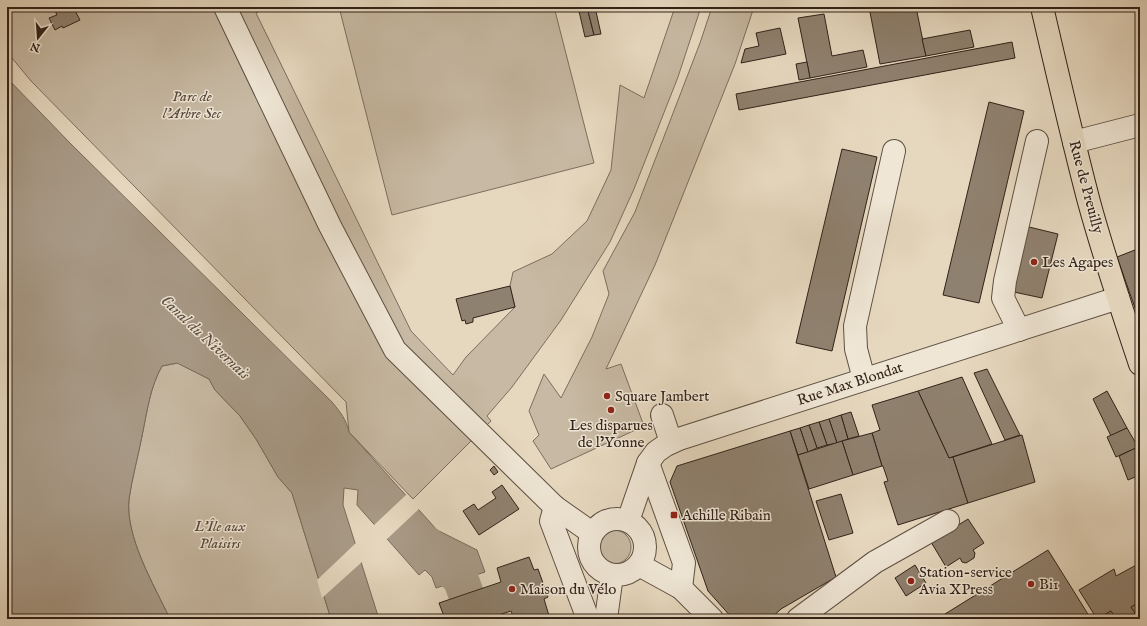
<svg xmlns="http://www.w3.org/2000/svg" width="1147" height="626" font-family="'IM FELL English',serif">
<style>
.green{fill:#c7b9a3;stroke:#7c6e5e}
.water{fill:#a89a87;stroke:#786a5b}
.pier{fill:#e6d8bf}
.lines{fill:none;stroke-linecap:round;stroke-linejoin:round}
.river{stroke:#a89a87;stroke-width:36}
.building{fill:#8f816f;stroke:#312219}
.minor-casing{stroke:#5e5042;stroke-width:24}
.major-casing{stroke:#312219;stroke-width:24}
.minor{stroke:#efe6d5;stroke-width:22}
.major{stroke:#e6d8bf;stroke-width:22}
.poi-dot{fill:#8f2418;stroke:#efe6d5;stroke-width:1.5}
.labels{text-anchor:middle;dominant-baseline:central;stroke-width:3;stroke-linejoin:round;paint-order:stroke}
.park-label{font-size:15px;font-style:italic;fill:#56483c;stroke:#efe6d5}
.street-label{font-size:15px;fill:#312219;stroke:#efe6d5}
.poi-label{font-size:15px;fill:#312219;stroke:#efe6d5;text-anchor:start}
.water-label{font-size:16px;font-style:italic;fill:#5b4c40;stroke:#efe6d5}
</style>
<rect width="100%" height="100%" fill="#e6d8bf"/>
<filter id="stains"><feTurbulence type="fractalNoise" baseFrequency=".005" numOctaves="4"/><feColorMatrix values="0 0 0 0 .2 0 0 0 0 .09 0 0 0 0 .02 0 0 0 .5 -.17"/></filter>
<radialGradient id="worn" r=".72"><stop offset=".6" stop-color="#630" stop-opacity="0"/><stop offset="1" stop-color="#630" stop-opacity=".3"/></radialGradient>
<g class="green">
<polygon points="7,7 267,7 256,13 411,331 453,375 466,357 515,307 510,286 513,272 552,254 587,221 611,170 620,85 644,98 675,7 701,7 678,77 634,189 610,242 561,320 512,387 487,416 491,421 413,499 349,432 346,402 31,81 7,52"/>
<polygon points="339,7 554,7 594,163 392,215"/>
<polygon points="712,7 754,7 735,64 655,265 606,369 621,364 644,426 551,469 533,441 539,435 529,411 544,374 561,398 592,337 609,294 603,271 635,212 700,43"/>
<path d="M178,363L209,379L215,390L240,416L256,439L278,477L292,493L331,619H170C154,585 125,537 129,499C132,478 138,457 142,436C147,412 150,387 162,366Z"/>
<circle cx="614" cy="547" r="17"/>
</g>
<path class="water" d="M7,78L71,144L332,402C341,413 346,419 349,432L437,530L477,550L485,572L436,588L432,577L425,570L419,575L357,505L358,490L344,488L343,505L379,619H331L292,493L278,477L256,439L240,416L215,390L209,379L177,363L162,366C150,387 147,412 142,436C138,457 132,478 129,499C125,537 154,585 170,619H7Z"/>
<g class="pier">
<polygon points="407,494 420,508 386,540 373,526"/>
<polygon points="357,542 363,561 322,598 317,580"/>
</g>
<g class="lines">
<polyline class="river" points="427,544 461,580 475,619"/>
</g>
<g class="building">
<polygon points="57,7 73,7 80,20 63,28 62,26 55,30 49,18 57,15 54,8"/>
<polygon points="578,7 587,7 594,35 585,37"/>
<polygon points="587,7 595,7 601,34 594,35"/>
<polygon points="869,7 916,7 926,56 880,64"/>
<polygon points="824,14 832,56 863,50 867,67 810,78 798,18"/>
<polygon points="780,28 786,54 741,63 745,49 759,46 756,33"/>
<polygon points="970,30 974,47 926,56 922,39"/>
<polygon points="1012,42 1015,58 739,110 736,94"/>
<polygon points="807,62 810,78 799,80 796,64"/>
<polygon points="989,102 1024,111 979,303 943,295"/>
<polygon points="842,149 877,157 832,351 796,343"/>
<polygon points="1025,226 1058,234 1042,298 1009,291"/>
<polygon points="1140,248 1140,322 1117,257"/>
<polygon points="510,286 515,307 473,318 473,322 466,324 465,320 462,321 456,299"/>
<polygon points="987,369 1020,435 1005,440 974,373"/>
<polygon points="962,377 992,444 949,458 918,391"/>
<polygon points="918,391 949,458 953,457 968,503 898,525 884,482 888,481 883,466 882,466 872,433 880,430 872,405"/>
<polygon points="1107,391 1127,428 1111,436 1093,399"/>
<polygon points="851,412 859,436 848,439 841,415"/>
<polygon points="841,415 848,439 837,443 829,419"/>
<polygon points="829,419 837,443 827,445 819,422"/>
<polygon points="819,422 827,445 817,448 809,425"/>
<polygon points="809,425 817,448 808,452 800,428"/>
<polygon points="800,428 808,452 798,455 790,431"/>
<polygon points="1127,428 1138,447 1116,457 1107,437"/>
<polygon points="790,431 836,577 781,609 770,619 733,619 708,591 670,482 677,466"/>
<polygon points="872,433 882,466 853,475 842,441"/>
<polygon points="1022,435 1035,482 968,503 953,457"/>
<polygon points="842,441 853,475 809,489 798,455"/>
<polygon points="1140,446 1140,475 1128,480 1119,456"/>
<polygon points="494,466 498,472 494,475 490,470"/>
<polygon points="502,485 519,509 479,535 463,511 474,504 478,510 496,498 492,492"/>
<polygon points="841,494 853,533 829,540 816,501"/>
<polygon points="968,519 984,543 973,550 975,553 974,558 966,563 962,562 960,558 946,567 931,542"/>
<polygon points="1048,550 1091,619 937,619"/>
<polygon points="529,557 534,570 538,569 548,597 544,599 550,619 514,619 511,611 486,619 445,619 439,603 501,582 497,568"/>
<polygon points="1140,563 1140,597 1135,601 1137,604 1131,607 1139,619 1116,619 1111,611 1097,619 1079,590 1114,569 1116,576"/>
<polygon points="915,565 926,583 906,596 895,578"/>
<polygon points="1140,597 1140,619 1139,619 1131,607 1137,604 1135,601"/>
<polygon points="1111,611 1116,619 1097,619"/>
</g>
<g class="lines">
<g class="minor-casing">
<g id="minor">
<polyline points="225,7 330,226 395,350 555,507 592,533"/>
<polyline points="1074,142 1140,125"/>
<polyline points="1019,330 1003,298 1005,281 1037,141"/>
<polyline points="864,379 856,349 855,326 894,151"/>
<polyline points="662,415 671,442"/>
<polyline points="648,463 684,563 681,588"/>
<polyline points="555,507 551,521 588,619"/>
<circle cx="617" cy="547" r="28"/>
<polyline points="628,521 648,463 656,452 666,445 679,439 1118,298"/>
<polyline points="639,565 681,588 712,619"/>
<polyline points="606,619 612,575"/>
<polyline points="798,619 875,562 948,521"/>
</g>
</g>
<g class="major-casing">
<path id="major" d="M1042,7C1057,72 1072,137 1089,202C1104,257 1122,310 1140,364"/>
</g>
<use href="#minor" class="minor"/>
<use href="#major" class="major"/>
</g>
<g class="poi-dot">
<circle cx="1034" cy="262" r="4"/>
<circle cx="607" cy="396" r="4"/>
<circle cx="611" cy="410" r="4"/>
<rect x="670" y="511" width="8" height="8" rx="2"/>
<circle cx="911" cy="581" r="4"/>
<circle cx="1031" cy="584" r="4"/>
<circle cx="512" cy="589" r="4"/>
</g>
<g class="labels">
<g class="park-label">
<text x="192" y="96">Parc de<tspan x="192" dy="17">l'Arbre Sec</tspan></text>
<text x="220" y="526">L'Île aux<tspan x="220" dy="17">Plaisirs</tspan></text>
</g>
<g class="street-label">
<text transform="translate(1086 187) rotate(75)">Rue de Preuilly</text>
<text transform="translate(850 384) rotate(-18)">Rue Max Blondat</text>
</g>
<g class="poi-label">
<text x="1042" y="262">Les Agapes</text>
<text x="615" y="396">Square Jambert</text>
<text x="611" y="425" text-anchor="middle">Les disparues<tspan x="611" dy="17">de l’Yonne</tspan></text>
<text x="682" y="515">Achille Ribain</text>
<text x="919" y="572">Station-service<tspan x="919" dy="17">Avia XPress</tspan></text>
<text x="1039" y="584">Bi1</text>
<text x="520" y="589">Maison du Vélo</text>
</g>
<g class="water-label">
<text transform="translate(205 338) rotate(43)">Canal du Nivernais</text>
</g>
</g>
<rect width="1147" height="626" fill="none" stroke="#e6d8bf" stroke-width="24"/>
<rect x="8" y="8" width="1131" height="610" fill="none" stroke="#312219" stroke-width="2"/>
<rect x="12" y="12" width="1123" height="602" fill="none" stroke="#312219"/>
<g transform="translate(38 38) rotate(197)" stroke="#efe6d5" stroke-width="3" paint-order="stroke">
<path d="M0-3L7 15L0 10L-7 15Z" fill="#312219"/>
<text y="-6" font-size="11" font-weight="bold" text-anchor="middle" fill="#312219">N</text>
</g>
<rect width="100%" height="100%" filter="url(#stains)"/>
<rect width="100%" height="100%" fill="url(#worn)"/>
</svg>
